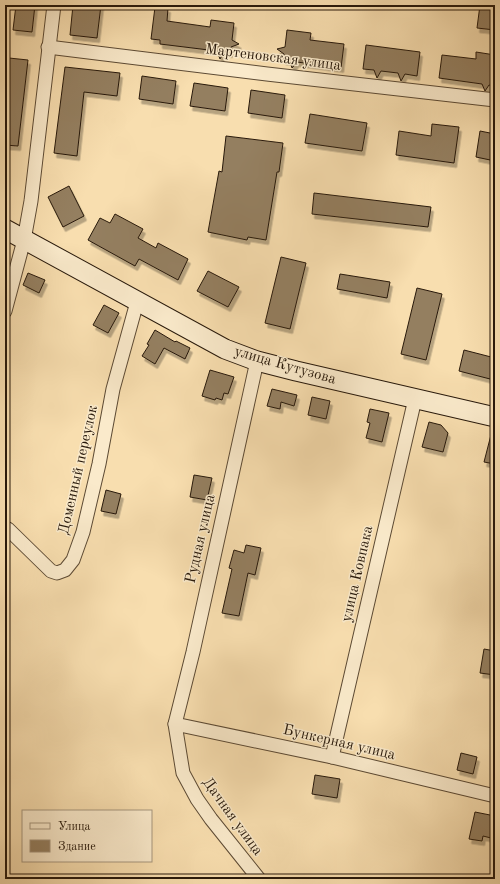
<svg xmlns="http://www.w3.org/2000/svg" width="500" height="884" font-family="'Old Standard TT',serif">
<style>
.building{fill:#947f60;stroke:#28190b;filter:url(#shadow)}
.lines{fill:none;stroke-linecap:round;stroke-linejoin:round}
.street-casing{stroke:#5c4a34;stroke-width:15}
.secondary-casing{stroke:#28190b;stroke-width:21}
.street{stroke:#faeacb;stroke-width:13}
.secondary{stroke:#faeacb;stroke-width:19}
.labels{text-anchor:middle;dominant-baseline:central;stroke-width:3;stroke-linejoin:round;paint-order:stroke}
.street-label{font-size:15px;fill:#28190b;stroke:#faeacb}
</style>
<defs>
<filter id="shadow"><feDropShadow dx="2.5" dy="4.5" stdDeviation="0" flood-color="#0004"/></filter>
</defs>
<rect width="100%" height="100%" fill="#f8deaf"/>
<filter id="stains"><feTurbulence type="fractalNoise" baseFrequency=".005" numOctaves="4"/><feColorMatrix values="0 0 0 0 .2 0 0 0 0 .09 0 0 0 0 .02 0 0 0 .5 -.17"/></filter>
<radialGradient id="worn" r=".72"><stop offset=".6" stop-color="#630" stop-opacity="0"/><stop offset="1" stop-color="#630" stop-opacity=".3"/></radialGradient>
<g class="building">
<polygon points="16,5 35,5 32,32 13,30"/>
<polygon points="73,5 101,5 97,38 70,35"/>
<polygon points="480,5 495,5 495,30 477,28"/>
<polygon points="155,7 168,8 167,21 210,27 211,20 234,23 232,40 239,44 231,47 230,53 224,52 220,59 217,51 160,44 160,40 151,39"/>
<polygon points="287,30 311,33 310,40 344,44 341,68 297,62 292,68 290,61 283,60 284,54 277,49 285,47"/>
<polygon points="366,45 420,52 417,76 405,74 401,81 398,73 381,71 377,78 374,70 363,69"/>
<polygon points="476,52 495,55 495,86 489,85 485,91 482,84 439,78 442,55 476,59"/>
<polygon points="9,58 28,60 18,146 5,145 5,91"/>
<polygon points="65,67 120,73 117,96 84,92 77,156 54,153"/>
<polygon points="142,76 176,81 173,104 139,99"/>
<polygon points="194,83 228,88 225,111 190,106"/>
<polygon points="251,90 285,95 282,118 248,113"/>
<polygon points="310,114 367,123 362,151 305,143"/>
<polygon points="432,124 459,127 454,163 396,155 399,131 431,136"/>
<polygon points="480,131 495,134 495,161 476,157"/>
<polygon points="226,136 283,143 279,172 277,172 266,240 248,237 247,240 208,232 219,171 222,172"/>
<polygon points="69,186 84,216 63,227 48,197"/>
<polygon points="314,193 431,207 428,227 312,214"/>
<polygon points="115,214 143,229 138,238 156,248 158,243 188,259 178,280 139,259 135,266 88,240 100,218 110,223"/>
<polygon points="281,257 306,263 290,329 265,323"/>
<polygon points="208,271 239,287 228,307 197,291"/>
<polygon points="28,273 45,280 39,293 23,285"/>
<polygon points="340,274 390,282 387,298 337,289"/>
<polygon points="417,288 442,294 426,360 401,354"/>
<polygon points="104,305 119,313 108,333 93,325"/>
<polygon points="155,330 175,342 176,341 190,348 185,359 164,348 155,364 142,356 149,345 147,344"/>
<polygon points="464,350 495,358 494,380 459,371"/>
<polygon points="210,370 234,377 228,394 224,393 222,400 216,398 215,400 202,396"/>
<polygon points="272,389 297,395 294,406 281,402 280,409 267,406"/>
<polygon points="312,397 330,401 326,419 308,415"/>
<polygon points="370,409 389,413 382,442 366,438 370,423 367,422"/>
<polygon points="429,422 441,425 448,433 443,452 422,447"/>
<polygon points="492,431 495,432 495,464 484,462"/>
<polygon points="194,475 212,478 207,500 190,497"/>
<polygon points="106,490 121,494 116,514 101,511"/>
<polygon points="246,545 261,548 255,575 248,573 239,616 222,613 232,569 229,568 234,550 244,553"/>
<polygon points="484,649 495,651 495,675 480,673"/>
<polygon points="461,753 477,757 473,774 457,770"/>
<polygon points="315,775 340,779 337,798 312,794"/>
<polygon points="475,812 495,816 495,839 483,836 482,841 469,839"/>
</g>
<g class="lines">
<g class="street-casing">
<g id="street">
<polyline points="48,47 267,74 495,100"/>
<polyline points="5,311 24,240 31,201 54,5"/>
<polyline points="257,361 193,652 175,724 183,773 197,799 211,819 259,879"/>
<polyline points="8,529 51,571 57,573 65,570 73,560 83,532 99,464 113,389 137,302"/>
<polyline points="175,724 332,757 495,796"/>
<polyline points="332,757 415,399"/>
</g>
</g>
<g class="secondary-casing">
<polyline id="secondary" points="5,229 225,349 257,361 296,371 495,417"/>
</g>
<use href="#street" class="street"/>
<use href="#secondary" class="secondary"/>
</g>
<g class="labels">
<g class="street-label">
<text transform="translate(273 58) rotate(7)">Мартеновская улица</text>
<text transform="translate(285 366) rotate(16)">улица Кутузова</text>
<text transform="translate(79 470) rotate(-77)">Доменный переулок</text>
<text transform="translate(201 539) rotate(-77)">Рудная улица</text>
<text transform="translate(358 574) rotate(-77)">улица Ковпака</text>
<text transform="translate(339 743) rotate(13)">Бункерная улица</text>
<text transform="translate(232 817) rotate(54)">Дачная улица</text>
</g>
</g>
<rect width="500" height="884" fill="none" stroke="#f8deaf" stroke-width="20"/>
<rect x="6" y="6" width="488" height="872" fill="none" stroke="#28190b" stroke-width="2"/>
<rect x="10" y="10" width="480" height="864" fill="none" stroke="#28190b"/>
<rect x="22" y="810" width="130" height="52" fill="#faeacb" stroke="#a6967e"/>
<rect x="30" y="823" width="20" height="6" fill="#faeacb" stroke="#a6967e"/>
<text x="58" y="830" font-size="12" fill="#28190b">Улица</text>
<rect x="30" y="840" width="20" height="12" fill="#947f60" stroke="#a6967e"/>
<text x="58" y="850" font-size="12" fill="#28190b">Здание</text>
<rect width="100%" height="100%" filter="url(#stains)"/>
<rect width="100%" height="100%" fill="url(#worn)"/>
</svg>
